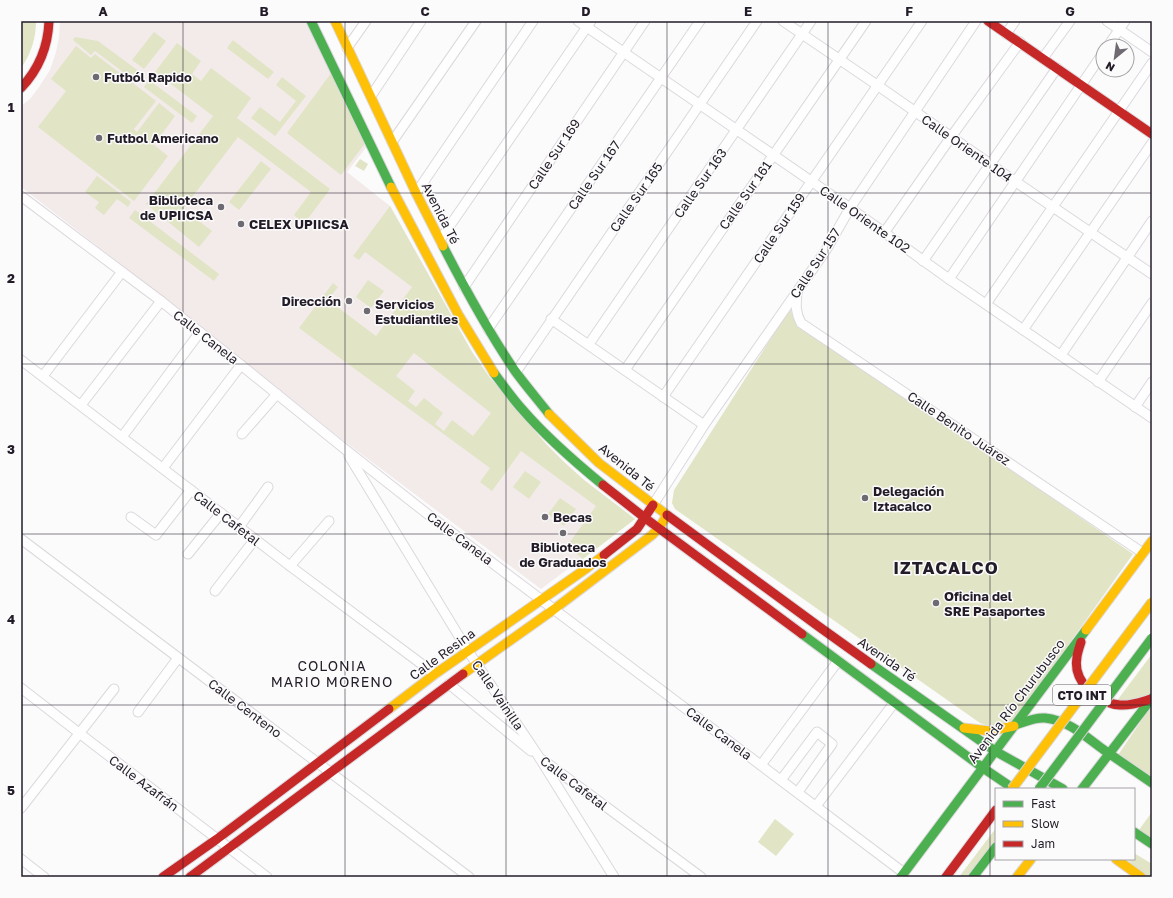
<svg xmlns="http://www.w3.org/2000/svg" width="1173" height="898" font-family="'Golos Text',sans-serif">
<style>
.education{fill:#f3ebea}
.green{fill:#e1e4c5;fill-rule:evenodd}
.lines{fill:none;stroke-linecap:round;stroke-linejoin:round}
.street-casing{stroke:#dcd8de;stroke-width:11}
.fast-casing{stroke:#dcd8de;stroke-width:11}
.slow-casing{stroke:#dcd8de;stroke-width:11}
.jam-casing{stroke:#dcd8de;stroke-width:11}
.street{stroke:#fefefe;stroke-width:9}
.fast{stroke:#4caf50;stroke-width:9}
.slow{stroke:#ffc107;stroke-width:9}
.jam{stroke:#c62828;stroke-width:9}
.fast-bridge-casing{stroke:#d6d4d7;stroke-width:11;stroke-linecap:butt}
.slow-bridge-casing{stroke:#d6d4d7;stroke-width:11;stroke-linecap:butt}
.fast-bridge{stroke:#4caf50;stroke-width:9}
.slow-bridge{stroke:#ffc107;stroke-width:9}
.grid{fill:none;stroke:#231c28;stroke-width:1;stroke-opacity:0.55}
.poi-dot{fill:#6f6a72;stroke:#fbfbfb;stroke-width:1.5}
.labels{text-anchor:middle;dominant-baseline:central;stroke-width:3;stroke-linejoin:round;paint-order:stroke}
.shield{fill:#fbfbfb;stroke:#645f67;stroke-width:1}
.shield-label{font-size:12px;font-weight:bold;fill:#231c28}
.poi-label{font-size:13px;font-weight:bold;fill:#231c28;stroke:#fbfbfb;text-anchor:start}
.street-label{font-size:13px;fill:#231c28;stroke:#fbfbfb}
.neighbourhood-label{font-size:14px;letter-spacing:1px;fill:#231c28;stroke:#fbfbfb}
.district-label{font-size:17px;font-weight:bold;letter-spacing:1px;fill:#231c28;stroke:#fbfbfb}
.neatline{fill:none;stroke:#231c28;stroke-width:1.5}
.grid-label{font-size:13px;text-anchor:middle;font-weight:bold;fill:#231c28}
</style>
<rect width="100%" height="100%" fill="#fbfbfb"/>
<polygon class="education" points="60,21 307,21 368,145 347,172 390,206 472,352 490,378 546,444 564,462 584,480 635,519 541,589 344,441 198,324 21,187 21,106 30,99 39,87 50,70 56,52 59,37"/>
<g class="green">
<path d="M21,21H36C36,38 31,54 21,68Z"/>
<polygon points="154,32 166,41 144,69 132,60"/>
<polygon points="75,37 98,41 144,75 138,83 95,51 91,55 73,40"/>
<polygon points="233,40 274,72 268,79 227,48"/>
<polygon points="177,43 201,61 192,74 201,81 211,68 251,98 237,118 330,189 304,224 294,215 311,192 238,137 183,209 212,231 199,247 146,204 213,116 155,72"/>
<polygon points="76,46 91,58 95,54 156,101 134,129 137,132 159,103 175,116 154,145 168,156 134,201 38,127 66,91 51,79"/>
<polygon points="332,72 366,142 341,175 287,133"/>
<polygon points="282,77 306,96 275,136 251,118 260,107 280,122 296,101 276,85"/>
<polygon points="149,80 197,116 192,123 144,87"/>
<polygon points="360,159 368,164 364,171 355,166"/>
<polygon points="261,161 271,169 239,210 229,202"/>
<polygon points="97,176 131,202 128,207 117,199 104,215 95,208 99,202 85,192"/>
<path d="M390,206L472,352L490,378L546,444L564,462L584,480L635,519L583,559L567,546L596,506L521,451L492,491L480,482L490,468L299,328L333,283L338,287L328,300L376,336L412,287L365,252L359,260L353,256ZM414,353L491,413L473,436L452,420L444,431L435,424L443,413L424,398L416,407L408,401L415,391L396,376Z"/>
<polygon points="135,210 219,274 214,281 129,218"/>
<polygon points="368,280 384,291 371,308 356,297"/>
<polygon points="791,307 792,314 795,320 1133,554 1061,655 1010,724 992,727 980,723 675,509 672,503 674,490"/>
<polygon points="525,471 541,482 529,499 513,487"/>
<polygon points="560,498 576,509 564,526 548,514"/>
<polygon points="1152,654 1152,696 1116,702"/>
<polygon points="1152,705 1152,777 1118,755"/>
<polygon points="1152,812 1152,843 1136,834"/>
<polygon points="775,819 794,834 776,856 758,842"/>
<polygon points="996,828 996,842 968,877 959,877"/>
<polygon points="1134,853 1152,864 1152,877 1145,877 1127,859 1134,859"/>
</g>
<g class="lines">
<g class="street-casing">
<g id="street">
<polyline points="578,21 737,130 850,208 949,279 1152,418"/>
<polyline points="783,21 877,85 1016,182 1152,274"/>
<polyline points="1107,21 1152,52"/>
<polyline points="1006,34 1015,21"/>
<polyline points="1108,46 1125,21"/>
<polyline points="347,48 366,21"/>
<polyline points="1043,58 1070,21"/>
<polyline points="371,96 421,21"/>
<polyline points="392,142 476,21"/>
<polyline points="416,193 533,21"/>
<polyline points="21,196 161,301 241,365 346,450 430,516 904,873"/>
<polyline points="884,233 951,137 1020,42"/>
<polyline points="440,240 591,21"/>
<polyline points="923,261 1057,68"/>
<polyline points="949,279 1103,53"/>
<polyline points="464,287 645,21"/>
<path d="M797,293C796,305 795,312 801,323L1143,553"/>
<polyline points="986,304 1152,63"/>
<polyline points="551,319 704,425"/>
<polyline points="488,329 700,21"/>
<polyline points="1023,330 1152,143"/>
<polyline points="589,344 811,21"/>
<polyline points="1061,355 1152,221"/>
<polyline points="21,360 290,566 435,674"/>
<polyline points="625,370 866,21"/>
<polyline points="516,372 757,21"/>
<polyline points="43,376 121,273"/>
<polyline points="1098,382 1152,303"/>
<polyline points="663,397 922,21"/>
<polyline points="81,405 161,301"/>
<polyline points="1135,407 1152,382"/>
<polyline points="242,434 277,394"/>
<polyline points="122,437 200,332"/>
<polyline points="349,456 468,651 539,757 614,877"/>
<polyline points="163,468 241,365"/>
<polyline points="653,505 704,425 826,250 850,208 976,21"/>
<polyline points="131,517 156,535 191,490"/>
<polyline points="239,527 268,487"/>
<path d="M21,539C170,652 320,764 469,877"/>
<polyline points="188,554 221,513"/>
<polyline points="290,566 329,521"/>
<polyline points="215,591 255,539"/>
<polyline points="449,684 531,751"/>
<polyline points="21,688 79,733 267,877"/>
<polyline points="138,712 178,658"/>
<polyline points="543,760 701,877"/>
<polyline points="761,765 838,661"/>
<polyline points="781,780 817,732 832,744 798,792"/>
<polyline points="816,806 894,703"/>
<polyline points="21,808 114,689"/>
<polyline points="21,859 44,877"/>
</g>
</g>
<g class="fast-casing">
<g id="fast">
<polyline points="311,21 391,187"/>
<path d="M443,246C465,289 488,331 515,371C526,386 538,400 549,414"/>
<path d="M494,373C503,385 512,398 522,409C546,437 575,462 603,485"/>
<polyline points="802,634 983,768 1014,789"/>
<polyline points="871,664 995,751 1063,789"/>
<path d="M1015,725C1025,722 1034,717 1045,718C1068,720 1086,737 1104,750C1120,761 1136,772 1152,783"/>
<polyline points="1082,789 1152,698"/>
<polyline points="1134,832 1152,844"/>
<polyline points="901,877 1086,630"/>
<polyline points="973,877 996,847"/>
</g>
</g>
<g class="slow-casing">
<g id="slow">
<polyline points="335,21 416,193 443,246"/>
<polyline points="391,187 458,314 494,373"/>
<polyline points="549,414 599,463 667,515"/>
<polyline points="1086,630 1152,541"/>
<polyline points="463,674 553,610 652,535 659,528 667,515"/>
<polyline points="389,709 435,674 587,568 604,555"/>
<polyline points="964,728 990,731 1014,726"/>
<polyline points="1116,859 1141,877"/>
<polyline points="1017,877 1031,859"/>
</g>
</g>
<g class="jam-casing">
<g id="jam">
<polyline points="988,21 1152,134"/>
<path d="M21,88C39,69 48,47 49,21"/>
<polyline points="603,485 645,518 802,634"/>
<polyline points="667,515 818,626 871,664"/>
<polyline points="604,555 637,529 653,505"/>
<path d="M1081,642C1078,651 1075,660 1077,670C1081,688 1102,704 1120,705C1131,706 1141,702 1151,699"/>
<polyline points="163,877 217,839 389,709"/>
<polyline points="190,877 463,674"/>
<polyline points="946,877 996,810"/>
</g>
</g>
<use href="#street" class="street"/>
<use href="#fast" class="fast"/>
<use href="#slow" class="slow"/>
<use href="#jam" class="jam"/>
<g class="fast-bridge-casing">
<polyline id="fast-bridge" points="1039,789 1152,638"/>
</g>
<g class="slow-bridge-casing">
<polyline id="slow-bridge" points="1012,789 1152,602"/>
</g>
<use href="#fast-bridge" class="fast-bridge"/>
<use href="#slow-bridge" class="slow-bridge"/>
</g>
<path class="grid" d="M183,21V877M345,21V877M506,21V877M667,21V877M828,21V877M990,21V877M21,193H1152M21,364H1152M21,534H1152M21,705H1152"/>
<g class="poi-dot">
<circle cx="96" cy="77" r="4"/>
<circle cx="99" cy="138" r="4"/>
<circle cx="221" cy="207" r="4"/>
<circle cx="241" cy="224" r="4"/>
<circle cx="349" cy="301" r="4"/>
<circle cx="367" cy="311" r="4"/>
<circle cx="865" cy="498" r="4"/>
<circle cx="545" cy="517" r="4"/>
<circle cx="563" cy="533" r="4"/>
<circle cx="936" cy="603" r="4"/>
</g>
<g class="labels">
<rect class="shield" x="1053" y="685" width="58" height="20" rx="3"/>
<g class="shield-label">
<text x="1082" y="695">CTO INT</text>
</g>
<g class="poi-label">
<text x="104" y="77">Futból Rapido</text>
<text x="107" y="138">Futbol Americano</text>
<text x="213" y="200" text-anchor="end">Biblioteca<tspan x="213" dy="15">de UPIICSA</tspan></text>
<text x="249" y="224">CELEX UPIICSA</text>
<text x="341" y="301" text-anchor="end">Dirección</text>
<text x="375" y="304">Servicios<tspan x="375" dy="15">Estudiantiles</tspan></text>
<text x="873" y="491">Delegación<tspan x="873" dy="15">Iztacalco</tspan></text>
<text x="553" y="517">Becas</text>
<text x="563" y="547" text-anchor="middle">Biblioteca<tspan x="563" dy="15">de Graduados</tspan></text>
<text x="944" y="596">Oficina del<tspan x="944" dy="15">SRE Pasaportes</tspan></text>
</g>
<g class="street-label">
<text transform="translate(967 148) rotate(35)">Calle Oriente 104</text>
<text transform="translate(554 154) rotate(-56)">Calle Sur 169</text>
<text transform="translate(594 175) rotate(-55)">Calle Sur 167</text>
<text transform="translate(700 183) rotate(-55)">Calle Sur 163</text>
<text transform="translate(745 195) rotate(-55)">Calle Sur 161</text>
<text transform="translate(636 197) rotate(-55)">Calle Sur 165</text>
<text transform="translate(441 213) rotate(63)">Avenida Té</text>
<text transform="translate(865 219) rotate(35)">Calle Oriente 102</text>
<text transform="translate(779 228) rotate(-56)">Calle Sur 159</text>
<text transform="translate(815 263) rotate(-57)">Calle Sur 157</text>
<text transform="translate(206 337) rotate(38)">Calle Canela</text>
<text transform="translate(959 428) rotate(34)">Calle Benito Juárez</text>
<text transform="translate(627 467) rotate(39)">Avenida Té</text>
<text transform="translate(227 518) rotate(38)">Calle Cafetal</text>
<text transform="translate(460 538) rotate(37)">Calle Canela</text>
<text transform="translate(442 654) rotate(-36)">Calle Resina</text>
<text transform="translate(887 659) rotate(35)">Avenida Té</text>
<text transform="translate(498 695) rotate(56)">Calle Vainilla</text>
<text transform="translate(1016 701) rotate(-53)">Avenida Río Churubusco</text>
<text transform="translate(245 708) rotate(37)">Calle Centeno</text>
<text transform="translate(719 733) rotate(37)">Calle Canela</text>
<text transform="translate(144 783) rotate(37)">Calle Azafrán</text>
<text transform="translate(574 783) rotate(37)">Calle Cafetal</text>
</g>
<g class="neighbourhood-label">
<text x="332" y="665">COLONIA<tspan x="332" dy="16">MARIO MORENO</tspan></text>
</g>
<g class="district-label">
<text x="946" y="567">IZTACALCO</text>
</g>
</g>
<rect width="1173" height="898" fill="none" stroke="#fbfbfb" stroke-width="44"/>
<rect x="995" y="788" width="140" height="72" fill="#fbfbfb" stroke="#a5a2a7"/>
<rect x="1003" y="801" width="20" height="6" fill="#4caf50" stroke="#a5a2a7"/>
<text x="1031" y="808" font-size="12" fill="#231c28">Fast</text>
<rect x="1003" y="821" width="20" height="6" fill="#ffc107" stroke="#a5a2a7"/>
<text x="1031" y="828" font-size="12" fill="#231c28">Slow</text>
<rect x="1003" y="841" width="20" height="6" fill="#c62828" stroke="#a5a2a7"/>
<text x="1031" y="848" font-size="12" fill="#231c28">Jam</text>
<g transform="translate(1115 58) rotate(209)"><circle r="19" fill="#fbfbfb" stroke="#a5a2a7"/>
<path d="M0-3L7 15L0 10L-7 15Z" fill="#6f6a72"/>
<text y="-6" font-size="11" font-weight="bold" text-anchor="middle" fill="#231c28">N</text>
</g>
<rect x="22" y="22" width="1129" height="854" class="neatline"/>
<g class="grid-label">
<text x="103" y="16">A</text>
<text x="264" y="16">B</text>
<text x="425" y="16">C</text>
<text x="586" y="16">D</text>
<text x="748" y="16">E</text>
<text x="909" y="16">F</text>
<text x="1070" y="16">G</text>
<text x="11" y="112">1</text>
<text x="11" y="283">2</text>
<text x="11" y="454">3</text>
<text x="11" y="624">4</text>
<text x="11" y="795">5</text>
</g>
</svg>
